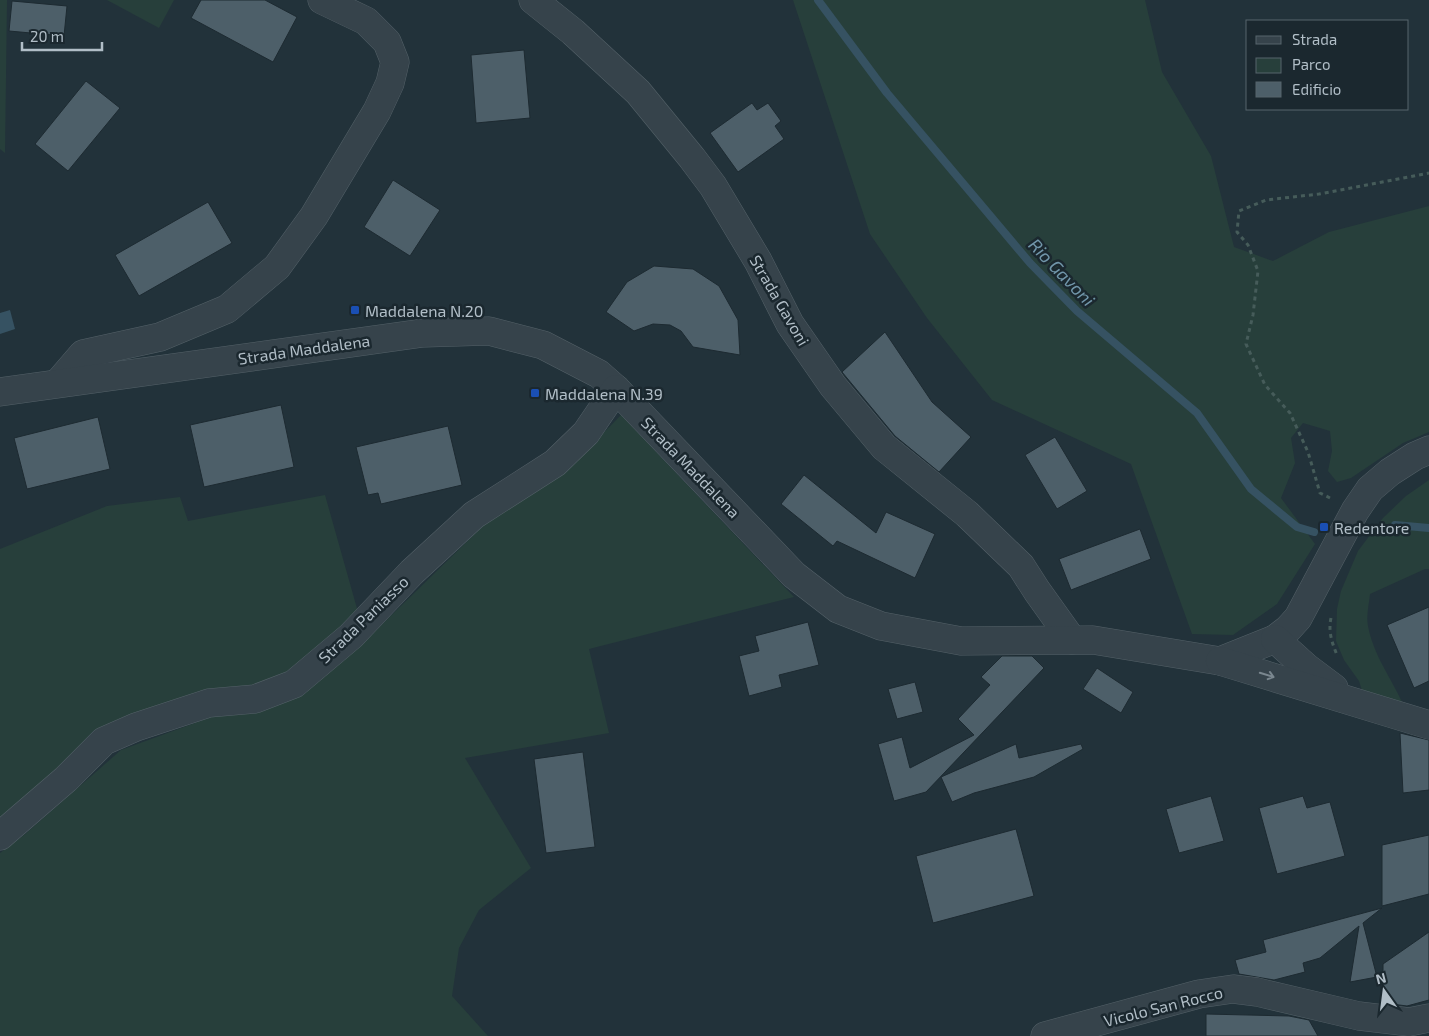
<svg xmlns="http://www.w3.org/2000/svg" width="1429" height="1036" font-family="'Exo 2',sans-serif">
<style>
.green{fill:#273f3b}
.water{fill:#365262}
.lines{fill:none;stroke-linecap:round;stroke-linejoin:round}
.stream{stroke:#365262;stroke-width:8}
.building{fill:#4d5f69;stroke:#1d2a31}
.minor-casing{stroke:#546168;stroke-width:29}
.path{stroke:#465c5a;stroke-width:3;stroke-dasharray:4 4;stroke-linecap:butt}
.minor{stroke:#36434b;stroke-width:28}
.oneway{stroke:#7a878f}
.transit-dot{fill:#1a4fb4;stroke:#1b282f;stroke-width:2}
.labels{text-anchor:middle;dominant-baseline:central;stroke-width:5;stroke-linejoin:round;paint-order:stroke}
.street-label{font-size:16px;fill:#b1bec7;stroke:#1b282f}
.poi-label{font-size:16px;fill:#b1bec7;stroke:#1b282f;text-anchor:start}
.water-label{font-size:18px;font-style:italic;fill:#7196aa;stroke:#1b282f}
</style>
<rect width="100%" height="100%" fill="#22323a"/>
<g class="green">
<polygon points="0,0 7,0 5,153 0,149"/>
<polygon points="107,0 174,0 159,28"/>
<polygon points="793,0 1145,0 1162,72 1211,156 1234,247 1273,261 1329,232 1429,206 1429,432 1403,443 1351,478 1337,482 1328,471 1332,451 1330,431 1303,423 1291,438 1295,463 1281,498 1315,544 1277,604 1233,635 1192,634 1131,464 992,400 927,318 870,234"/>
<polygon points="621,415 794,597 589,649 609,733 465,758 531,868 479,910 459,948 452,996 488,1036 0,1036 0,853 24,835 121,750 214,716 366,640 484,525 572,465"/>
<path d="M1429,480V569H1425L1370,594C1369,604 1366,616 1368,626C1373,654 1391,678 1403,704L1363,694L1359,681L1344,660L1336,641L1337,609L1341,591L1358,551L1383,518L1406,496Z"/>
<polygon points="325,495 358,612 300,667 248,687 128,720 0,827 0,549 107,506 180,497 188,521"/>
</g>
<polygon class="water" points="10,310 15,329 0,334 0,313"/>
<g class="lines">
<g class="stream">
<polyline points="818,0 887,93 1030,263 1077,311 1197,413 1251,489 1297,527 1314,532"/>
<polyline points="1395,525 1429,528"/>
</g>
</g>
<g class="building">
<polygon points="201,0 265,0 297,17 273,62 191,18"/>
<polygon points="12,1 67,6 64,36 9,31"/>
<polygon points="524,50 530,118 476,123 471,55"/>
<polygon points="86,81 120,108 68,171 35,144"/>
<polygon points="752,103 757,110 768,103 781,121 775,126 784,139 738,172 710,133"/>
<polygon points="393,180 440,210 410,256 364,227"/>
<polygon points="208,202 232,243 139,296 115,255"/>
<polygon points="654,266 693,269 719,286 738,320 740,355 693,347 681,331 670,325 653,324 634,331 606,312 627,282"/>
<polygon points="885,332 932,402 971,437 939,472 895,436 842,372"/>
<polygon points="281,405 294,467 204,487 190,425"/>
<polygon points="98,417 110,469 27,489 14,438"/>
<polygon points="448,426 462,485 381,504 378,493 368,495 356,447"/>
<polygon points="1055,437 1087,491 1057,509 1025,455"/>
<polygon points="804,475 876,533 886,512 935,534 915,578 837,541 833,546 781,504"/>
<polygon points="1140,529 1151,559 1071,590 1059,559"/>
<polygon points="1429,607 1429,681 1414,688 1387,625"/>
<polygon points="808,622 819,665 779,675 782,687 749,696 739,656 759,651 755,636"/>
<polygon points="1002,656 1032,656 1044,668 926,792 894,801 878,744 902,737 910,768 974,735 958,719 990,685 981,677"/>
<polygon points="1097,668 1133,692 1121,713 1083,689"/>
<polygon points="915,682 923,712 897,719 888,689"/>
<polygon points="1400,733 1429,740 1429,790 1403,793"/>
<polygon points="1016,744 1019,758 1081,744 1083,749 1034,777 974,793 952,802 941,777"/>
<polygon points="583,752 595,847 546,853 534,759"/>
<polygon points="1211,796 1224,841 1179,853 1166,809"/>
<polygon points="1303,796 1307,808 1330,802 1345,856 1277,874 1259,808"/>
<polygon points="1016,829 1034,896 933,923 916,856"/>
<polygon points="1429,835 1429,894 1382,906 1382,845"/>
<polygon points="1382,908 1363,923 1377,977 1350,982 1359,926 1320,958 1303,963 1305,972 1274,980 1239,974 1235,960 1266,952 1263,940"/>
<polygon points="1429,932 1429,1000 1407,1006 1384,1003 1379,980 1383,980 1383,964"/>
<polygon points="1206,1014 1289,1016 1309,1020 1318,1036 1206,1036"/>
</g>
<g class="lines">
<g class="minor-casing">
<g id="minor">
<polyline points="533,0 573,32 638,92 692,158 713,186 758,261 790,324 833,386 884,447 967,514 1021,566 1037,591 1072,640"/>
<polyline points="58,383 83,354 160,337 227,309 277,267 314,216 377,111 390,83 395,62 387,42 366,21 322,0"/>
<polyline points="0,392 423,333 489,331 543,345 599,374 616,389 794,575 838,609 881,626 961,641 1093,640 1220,661 1275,639 1288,629 1298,618 1355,511 1370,489 1390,472 1415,456 1429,450"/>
<polyline points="1275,639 1306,667 1334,688"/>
<polyline points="1220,661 1429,725"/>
<polyline points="0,836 66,779 104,741 136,727 209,703 255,699 294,684 351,636 412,572 474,515 555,463 586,433 616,389"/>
<polyline points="1045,1036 1199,994 1233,989 1257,992 1359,1016 1409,1022 1429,1018"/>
</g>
</g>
<g class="path">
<polyline points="1330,498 1320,493 1308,452 1290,413 1265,385 1246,344 1253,315 1258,271 1248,245 1237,232 1239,211 1266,200 1319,194 1429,173"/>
<path d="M1331,618C1328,631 1332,643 1337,655"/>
</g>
<use href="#minor" class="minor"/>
</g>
<defs><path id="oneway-shaft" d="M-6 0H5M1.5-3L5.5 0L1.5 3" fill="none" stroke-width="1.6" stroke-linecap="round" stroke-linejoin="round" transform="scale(1.25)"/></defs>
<use class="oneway" href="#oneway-shaft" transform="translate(1267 675) rotate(17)"/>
<g class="transit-dot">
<rect x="350" y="305" width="10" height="10" rx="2.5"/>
<rect x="530" y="388" width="10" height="10" rx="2.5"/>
<rect x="1319" y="522" width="10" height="10" rx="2.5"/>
</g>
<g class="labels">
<g class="street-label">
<text transform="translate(780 300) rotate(60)">Strada Gavoni</text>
<text transform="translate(304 349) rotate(-8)">Strada Maddalena</text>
<text transform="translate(691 467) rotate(46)">Strada Maddalena</text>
<text transform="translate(363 619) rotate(-44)">Strada Paniasso</text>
<text transform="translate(1163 1006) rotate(-14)">Vicolo San Rocco</text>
</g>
<g class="poi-label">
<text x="365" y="310">Maddalena N.20</text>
<text x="545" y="393">Maddalena N.39</text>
<text x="1334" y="527">Redentore</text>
</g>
<g class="water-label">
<text transform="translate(1062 272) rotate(46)">Rio Gavoni</text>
</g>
</g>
<rect x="1246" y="20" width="162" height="90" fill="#1b282f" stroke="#57646c"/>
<rect x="1256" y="36" width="25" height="8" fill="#36434b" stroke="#57646c"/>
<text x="1292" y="45" font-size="15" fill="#b1bec7">Strada</text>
<rect x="1256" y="58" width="25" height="15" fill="#273f3b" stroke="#57646c"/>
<text x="1292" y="70" font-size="15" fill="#b1bec7">Parco</text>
<rect x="1256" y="82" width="25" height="15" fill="#4d5f69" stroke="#57646c"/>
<text x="1292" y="95" font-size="15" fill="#b1bec7">Edificio</text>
<g transform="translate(1384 991) rotate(346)" stroke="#1b282f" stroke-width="4" paint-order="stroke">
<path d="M0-4L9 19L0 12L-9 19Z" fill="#b1bec7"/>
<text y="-8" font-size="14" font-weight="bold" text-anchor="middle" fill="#b1bec7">N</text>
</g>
<path d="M22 42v8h80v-8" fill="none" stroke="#b1bec7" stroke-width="2.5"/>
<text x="30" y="42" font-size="15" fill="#b1bec7" stroke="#1b282f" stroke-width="4" paint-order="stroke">20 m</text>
</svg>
